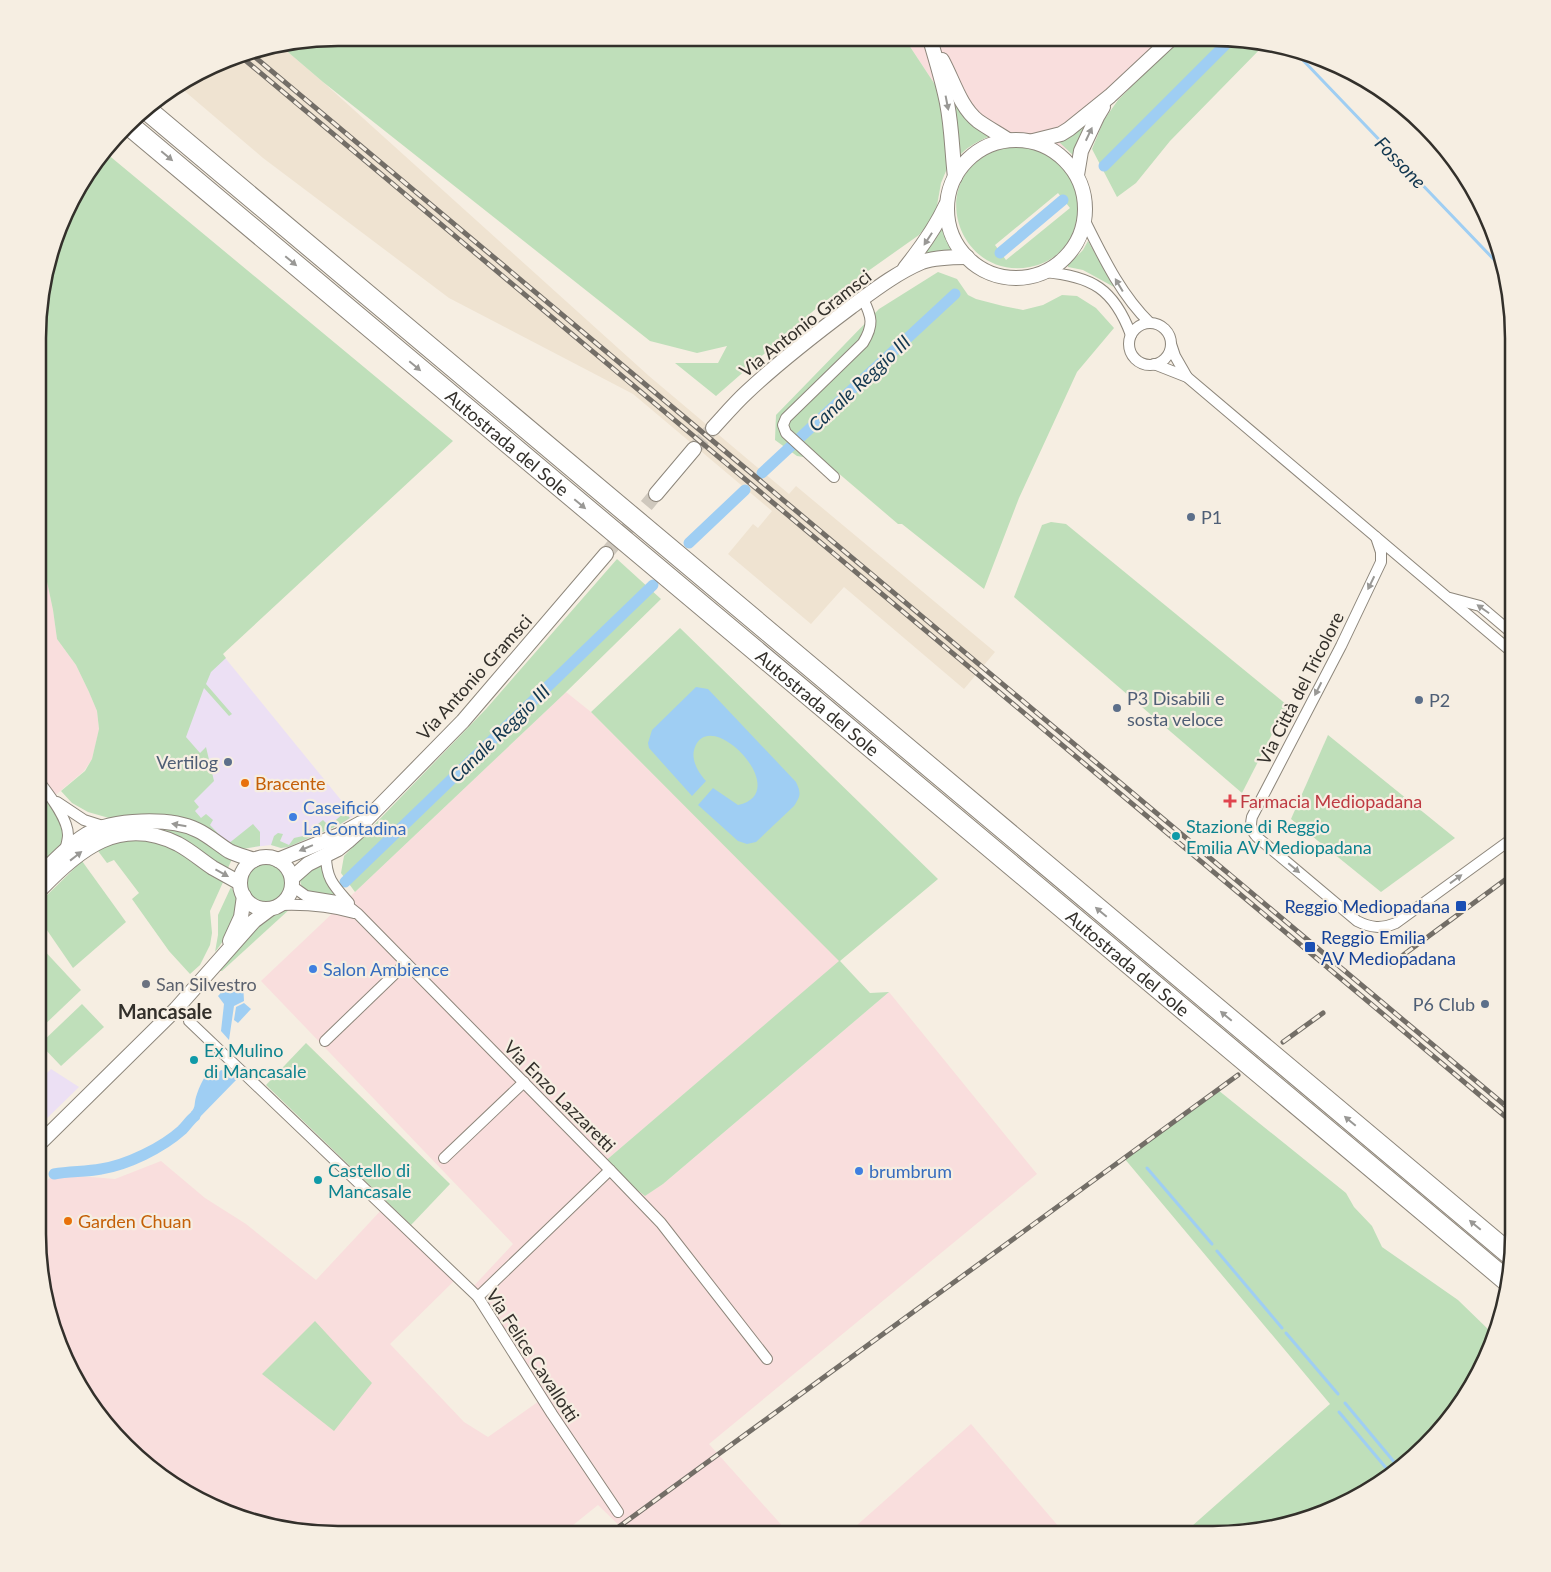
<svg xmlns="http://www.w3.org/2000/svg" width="1551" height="1572" font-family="Lato,sans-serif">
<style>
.commercial{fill:#ece0f4}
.industrial{fill:#f9dedd}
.built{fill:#efe3d1}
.green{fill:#bfdfba;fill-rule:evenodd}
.water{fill:#9fcef3}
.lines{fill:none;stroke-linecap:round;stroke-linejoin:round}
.stream{stroke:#9fcef3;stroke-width:3}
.canal{stroke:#9fcef3;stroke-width:11}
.tertiary-tunnel{stroke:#cfc8bd;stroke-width:14;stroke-dasharray:14 7;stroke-linecap:butt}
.minor-casing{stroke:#8d867b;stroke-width:12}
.tertiary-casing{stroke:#8d867b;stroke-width:16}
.motorway-casing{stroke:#8d867b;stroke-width:22}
.minor{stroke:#fff;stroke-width:10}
.tertiary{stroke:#fff;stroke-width:14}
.motorway{stroke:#fff;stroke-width:20}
.rail-casing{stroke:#736e67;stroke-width:5}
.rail{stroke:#f6eee2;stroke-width:3;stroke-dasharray:9;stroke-linecap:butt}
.oneway{fill:#999895}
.service-dot{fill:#5c6f8a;stroke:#f6eee2;stroke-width:2}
.food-dot{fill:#e8710a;stroke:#f6eee2;stroke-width:2}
.health-dot{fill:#e0444e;stroke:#f6eee2;stroke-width:2}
.shop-dot{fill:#3f7fe0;stroke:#f6eee2;stroke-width:2}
.culture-dot{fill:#0f9aa8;stroke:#f6eee2;stroke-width:2}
.transit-dot{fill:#1a4fb4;stroke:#f6eee2;stroke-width:2}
.worship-dot{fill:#6b7280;stroke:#f6eee2;stroke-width:2}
.labels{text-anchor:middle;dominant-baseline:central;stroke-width:4.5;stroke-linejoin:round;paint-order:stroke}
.street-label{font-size:18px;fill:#33302b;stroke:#f6eee2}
.service-label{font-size:18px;fill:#4e5e75;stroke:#f6eee2;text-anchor:start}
.food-label{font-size:18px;fill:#c56008;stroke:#f6eee2;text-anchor:start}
.health-label{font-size:18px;fill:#be3a42;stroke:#f6eee2;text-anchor:start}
.shop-label{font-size:18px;fill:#366cbe;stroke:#f6eee2;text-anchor:start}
.culture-label{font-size:18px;fill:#0d838f;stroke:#f6eee2;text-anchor:start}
.transit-label{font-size:18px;fill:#164399;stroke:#f6eee2;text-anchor:end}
.worship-label{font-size:18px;fill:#5b616d;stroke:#f6eee2;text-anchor:start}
.water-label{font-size:19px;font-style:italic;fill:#11364f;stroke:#f6eee2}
.quarter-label{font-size:20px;font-weight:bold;fill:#33302b;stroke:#f6eee2}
.rim{fill:none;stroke:#33302b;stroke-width:2.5}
</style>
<rect width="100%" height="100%" fill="#f6eee2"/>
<g class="commercial">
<polygon points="222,654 354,816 339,825 288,847 281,848 271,845 245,848 236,850 185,821 175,754 203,674"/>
<polygon points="51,1069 79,1087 39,1126 39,1081"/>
</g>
<g class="industrial">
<polygon points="905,39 1166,40 1112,98 1091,136 1089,154 964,128"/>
<polygon points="42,558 53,610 57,639 76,665 89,692 97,711 99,730 92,759 84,771 40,808"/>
<polygon points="566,692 591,712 840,961 603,1163 645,1196 663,1184 889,992 1037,1174 709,1444 786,1530 782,1534 628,1534 598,1505 562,1534 319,1534 205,1503 140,1460 99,1417 54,1331 38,1253 38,1189 54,1174 115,1179 161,1161 205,1198 246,1224 316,1280 384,1207 454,1281 390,1344 464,1422 488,1437 542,1399 470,1290 513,1244 261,981"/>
<polygon points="971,1424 1065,1534 847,1534"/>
</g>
<polygon class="built" points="282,47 323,82 649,376 789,494 796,486 995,652 964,689 844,587 811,624 728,554 753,524 758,528 772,511 633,394 449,298 263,158 181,88 241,54"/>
<g class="green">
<path d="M338,38L905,39L955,115V105L968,120L990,136C976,142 967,147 957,158L956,147L941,183L935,217L919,235L820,305L716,396L675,363H718L727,346L697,353L650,341L323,82L282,47Z"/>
<polygon points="1178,40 1252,40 1265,44 1170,141 1136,183 1117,197 1092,149 1104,120 1118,100"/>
<polygon points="1092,119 1077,159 1059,142"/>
<path d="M1010,147C1019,147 1028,147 1036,150C1094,169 1091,255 1030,267C964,280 927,191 985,156C993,151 1001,149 1010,147ZM1058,193L1070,208L1006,260L995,245Z"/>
<polygon points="106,153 453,441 223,654 226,658 211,672 206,684 232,714 229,716 204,688 186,737 200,753 206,747 214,781 194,801 199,807 195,811 201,818 206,814 213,820 210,825 228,844 253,824 260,832 260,846 236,850 142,816 109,818 88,812 72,803 61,791 85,771 92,759 99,729 97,711 89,692 76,665 57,639 53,610 42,558 44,519 42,517 43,280 78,188"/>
<path d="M942,226L947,239L954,252H934L918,259C929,250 937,239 942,226Z"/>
<polygon points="1088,241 1114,287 1083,270 1068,267 1068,265 1083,250"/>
<polygon points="938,272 957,279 968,295 976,299 1003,306 1023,310 1043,305 1062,295 1077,296 1096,308 1114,328 1077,372 1019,498 984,589 902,524 898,524 823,460 797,456 775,440 776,415 879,309"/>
<polygon points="1051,522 1066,524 1287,705 1242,793 1014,597 1042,525"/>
<polygon points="617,559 661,599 563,695 355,892 341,873 344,856 486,709"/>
<polygon points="680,628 938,879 840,961 870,993 889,992 663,1184 645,1196 603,1163 839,961 591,712"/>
<polygon points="1328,735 1455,838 1381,892 1291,819"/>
<path d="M48,801C53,809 62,819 64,828C68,844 50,856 40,867V808Z"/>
<polygon points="345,812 350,818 339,825 288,847 281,848 271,845 274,836 278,833 283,834 280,841 289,845 294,838 303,836 323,820 329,826"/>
<polygon points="144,826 189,832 233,857 227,870 195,848"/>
<polygon points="131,837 174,846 224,880 210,911 212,933 210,945 200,965 190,974 169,951 132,899 139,893 114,860 107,863 95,847"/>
<path d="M322,860L324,878L337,896C325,894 300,896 300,879Z"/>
<polygon points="82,861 126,922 73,968 40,920 40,902"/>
<circle cx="267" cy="883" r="20"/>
<path d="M231,887C235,893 239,902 237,910C235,922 223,943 215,952L218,935V915Z"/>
<polygon points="291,908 222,971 218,971 246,937 267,917"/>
<polygon points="40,946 81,990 39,1030"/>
<polygon points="82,1004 104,1027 61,1066 40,1044"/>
<polygon points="306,1043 450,1184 411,1225 266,1085"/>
<polygon points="1218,1090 1346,1193 1354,1207 1372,1226 1382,1247 1458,1300 1492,1333 1482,1367 1439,1432 1396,1473 1310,1518 1232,1534 1183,1534 1330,1404 1124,1158"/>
<polygon points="315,1321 372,1383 334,1431 262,1374"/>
</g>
<g class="water">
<path d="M696,687L708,689L796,782C801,793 801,795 794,806L756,842L747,844L738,841L698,805L713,788L738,805C795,793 711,705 695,747C690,759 698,772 706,781L692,796L649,748L648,743L652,730Z"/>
<polygon points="236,977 243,983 244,1001 234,1006 229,1040 221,1031 224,1004 218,996"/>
<polygon points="244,1003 251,1009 238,1023 234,1020 236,1007"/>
<path d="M212,1067L218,1073L221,1070L224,1071L228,1069L238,1078L198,1119L191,1112C196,1107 194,1103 196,1097C199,1087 205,1074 212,1067Z"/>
</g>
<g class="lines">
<g class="stream">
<polyline points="1299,56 1503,269"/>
<polyline points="1147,1168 1212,1244"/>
<polyline points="1217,1251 1282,1328"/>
<polyline points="1286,1333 1338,1394"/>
<polyline points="1345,1403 1400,1469"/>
<polyline points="1339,1412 1392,1475"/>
</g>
<g class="canal">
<polyline points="1104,166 1230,40"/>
<polyline points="1000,253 1063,200"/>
<polyline points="762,473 955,294"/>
<polyline points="689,543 745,490"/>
<polyline points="345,882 653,585"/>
<path d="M54,1174C70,1171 85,1172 101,1169C127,1165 162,1148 182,1130C186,1126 190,1120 195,1116"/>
</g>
<g class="tertiary-tunnel">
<polyline points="694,449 713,428"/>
<polyline points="606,554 656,494"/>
</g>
<g class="minor-casing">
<g id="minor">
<path d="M1085,221C1103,257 1121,295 1150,323"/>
<path d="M1044,272C1092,276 1114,289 1131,335"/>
<circle cx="1150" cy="344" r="21"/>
<polyline points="1171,344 1175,356 1187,377"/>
<polyline points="1154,364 1187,377 1513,653"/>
<path d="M834,477L786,433L783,425L786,418L863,343C874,325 872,317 863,299"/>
<path d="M1376,537L1381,552V562L1341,646L1252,817C1250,826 1251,830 1257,837L1357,921C1371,928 1381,929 1396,923L1513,838"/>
<polyline points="1450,598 1480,606 1513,634"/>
<path d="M41,784C50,796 68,819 68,835C68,840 66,846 65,851"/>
<polyline points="57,802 84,820 106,827"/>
<path d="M326,855C326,879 334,886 349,903"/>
<polyline points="292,886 306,896 343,902 358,914 610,1170 478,1297"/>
<path d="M280,905C305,904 330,906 354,913"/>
<polyline points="189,1021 478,1297 552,1414 618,1512"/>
<polyline points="325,1041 406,963"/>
<polyline points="444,1158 524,1082"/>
<polyline points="610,1170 661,1223 767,1359"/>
</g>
</g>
<g class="tertiary-casing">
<g id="tertiary">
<path d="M930,39C936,60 943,82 947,103C952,128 952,152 955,177"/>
<path d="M942,60C953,80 960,107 978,121C988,128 999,134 1008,140"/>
<circle cx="1016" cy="209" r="69"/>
<polyline points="1033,141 1061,134 1069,129 1110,96 1170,40"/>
<polyline points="1077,175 1081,151 1097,117 1103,107"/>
<path d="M905,268C921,248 935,229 946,205"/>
<path d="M713,428C724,416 735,403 747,392C780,361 815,334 851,307C873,291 896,273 922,262C936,257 953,257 967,257"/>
<polyline points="656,494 694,449"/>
<circle cx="266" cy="883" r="26"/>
<polyline points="278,860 339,835 361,823"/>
<path d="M40,875C55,860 69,845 87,834C113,819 170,817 197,830C208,835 218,844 229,851C237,855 246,857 254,860"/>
<polyline points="292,878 308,864 338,849 348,841 358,832 366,820 463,721 606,554"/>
<path d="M40,890C79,849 120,815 178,844C191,851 201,860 213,868C222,873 231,878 240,883"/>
<polyline points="230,941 241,917 244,896"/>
<polyline points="39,1144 176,1009 254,921 270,909"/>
</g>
</g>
<g class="motorway-casing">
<g id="motorway">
<polyline points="146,109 1512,1256"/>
<path id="s1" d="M129,125L1506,1280"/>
</g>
</g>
<use href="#minor" class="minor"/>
<use href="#tertiary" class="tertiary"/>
<use href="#motorway" class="motorway"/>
<g class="rail-casing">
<g id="rail">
<polyline points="249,52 1513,1112"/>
<polyline points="239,55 1513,1123"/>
<polyline points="1391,964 1513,874"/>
<polyline points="1283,1042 1323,1013"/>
<polyline points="609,1534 1238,1075"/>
</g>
</g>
<use href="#rail" class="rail"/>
</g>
<defs><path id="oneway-solid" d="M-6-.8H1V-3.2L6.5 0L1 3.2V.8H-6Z" transform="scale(1.25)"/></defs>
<g class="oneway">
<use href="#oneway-solid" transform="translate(947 103) rotate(79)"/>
<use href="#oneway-solid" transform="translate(1089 134) rotate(-65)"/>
<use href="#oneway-solid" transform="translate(167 156) rotate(40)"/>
<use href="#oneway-solid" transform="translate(928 239) rotate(123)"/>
<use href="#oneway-solid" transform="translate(291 261) rotate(40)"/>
<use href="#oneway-solid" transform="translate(1119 285) rotate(-121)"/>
<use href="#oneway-solid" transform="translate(415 366) rotate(40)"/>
<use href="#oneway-solid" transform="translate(580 504) rotate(40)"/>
<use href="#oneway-solid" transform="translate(1371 583) rotate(116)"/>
<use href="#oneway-solid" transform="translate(1483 609) rotate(-145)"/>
<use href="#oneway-solid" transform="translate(1318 689) rotate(117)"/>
<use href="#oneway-solid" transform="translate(179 825) rotate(-170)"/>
<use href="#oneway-solid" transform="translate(306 848) rotate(157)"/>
<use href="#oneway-solid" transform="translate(76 856) rotate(-38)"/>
<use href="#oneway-solid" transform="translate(1294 868) rotate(40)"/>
<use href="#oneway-solid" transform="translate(222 873) rotate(29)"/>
<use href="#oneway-solid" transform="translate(1456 879) rotate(-36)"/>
<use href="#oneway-solid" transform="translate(1101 912) rotate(-140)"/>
<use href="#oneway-solid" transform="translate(1226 1016) rotate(-140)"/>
<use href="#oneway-solid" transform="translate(1350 1121) rotate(-140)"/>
<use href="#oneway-solid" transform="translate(1475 1225) rotate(-140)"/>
</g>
<g class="service-dot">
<circle cx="1191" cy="517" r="5"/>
<circle cx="1419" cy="700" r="5"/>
<circle cx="1117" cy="708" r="5"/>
<circle cx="228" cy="762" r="5"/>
<circle cx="1485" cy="1004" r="5"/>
</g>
<g class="food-dot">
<circle cx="245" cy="783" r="5"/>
<circle cx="68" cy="1221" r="5"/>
</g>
<path class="health-dot" d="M1227.5 793.5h5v5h5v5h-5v5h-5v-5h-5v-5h5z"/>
<g class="shop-dot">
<circle cx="293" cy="817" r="5"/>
<circle cx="313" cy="969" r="5"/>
<circle cx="859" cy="1171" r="5"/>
</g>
<g class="culture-dot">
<circle cx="1176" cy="836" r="5"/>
<circle cx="194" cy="1060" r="5"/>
<circle cx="318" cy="1180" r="5"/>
</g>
<g class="transit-dot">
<rect x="1455" y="900" width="12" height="12" rx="2.5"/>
<rect x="1304" y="941" width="12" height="12" rx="2.5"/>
</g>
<circle class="worship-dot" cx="146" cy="984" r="5"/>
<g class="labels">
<g class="street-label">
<text transform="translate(805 323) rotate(-38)">Via Antonio Gramsci</text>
<text stroke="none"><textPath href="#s1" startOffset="494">Autostrada del Sole</textPath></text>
<text transform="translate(474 677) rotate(-48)">Via Antonio Gramsci</text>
<text transform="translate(1300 688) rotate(-63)">Via Città del Tricolore</text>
<text stroke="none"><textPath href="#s1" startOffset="899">Autostrada del Sole</textPath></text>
<text stroke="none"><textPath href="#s1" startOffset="1304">Autostrada del Sole</textPath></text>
<text transform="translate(560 1096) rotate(45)">Via Enzo Lazzaretti</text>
<text transform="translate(533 1355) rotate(57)">Via Felice Cavallotti</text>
</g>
<g class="service-label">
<text x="1201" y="517">P1</text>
<text x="1127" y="698">P3 Disabili e<tspan x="1127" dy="21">sosta veloce</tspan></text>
<text x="1429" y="700">P2</text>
<text x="218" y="762" text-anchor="end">Vertilog</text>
<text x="1475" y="1004" text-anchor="end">P6 Club</text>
</g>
<g class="food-label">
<text x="255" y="783">Bracente</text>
<text x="78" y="1221">Garden Chuan</text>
</g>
<g class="health-label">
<text x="1240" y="801">Farmacia Mediopadana</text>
</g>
<g class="shop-label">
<text x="303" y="807">Caseificio<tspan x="303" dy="21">La Contadina</tspan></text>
<text x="323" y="969">Salon Ambience</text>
<text x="869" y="1171">brumbrum</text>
</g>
<g class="culture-label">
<text x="1186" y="826">Stazione di Reggio<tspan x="1186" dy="21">Emilia AV Mediopadana</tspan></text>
<text x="204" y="1050">Ex Mulino<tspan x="204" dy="21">di Mancasale</tspan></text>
<text x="328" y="1170">Castello di<tspan x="328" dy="21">Mancasale</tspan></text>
</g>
<g class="transit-label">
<text x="1450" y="906">Reggio Mediopadana</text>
<text x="1321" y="937" text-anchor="start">Reggio Emilia<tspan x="1321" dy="21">AV Mediopadana</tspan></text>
</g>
<g class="worship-label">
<text x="156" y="984">San Silvestro</text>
</g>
<g class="water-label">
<text transform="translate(1401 162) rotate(46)">Fossone</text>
<text transform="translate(859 383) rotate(-43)">Canale Reggio III</text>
<text transform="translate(499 733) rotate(-44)">Canale Reggio III</text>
</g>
<g class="quarter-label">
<text x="165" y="1011">Mancasale</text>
</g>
</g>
<path d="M0 0H1551V1572H0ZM338 46H1213A292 292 0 0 1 1505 338V1234A292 292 0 0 1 1213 1526H338A292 292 0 0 1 46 1234V338A292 292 0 0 1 338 46Z" fill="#f6eee2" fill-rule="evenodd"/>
<path class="rim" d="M338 46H1213A292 292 0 0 1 1505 338V1234A292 292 0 0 1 1213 1526H338A292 292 0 0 1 46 1234V338A292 292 0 0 1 338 46Z"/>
</svg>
